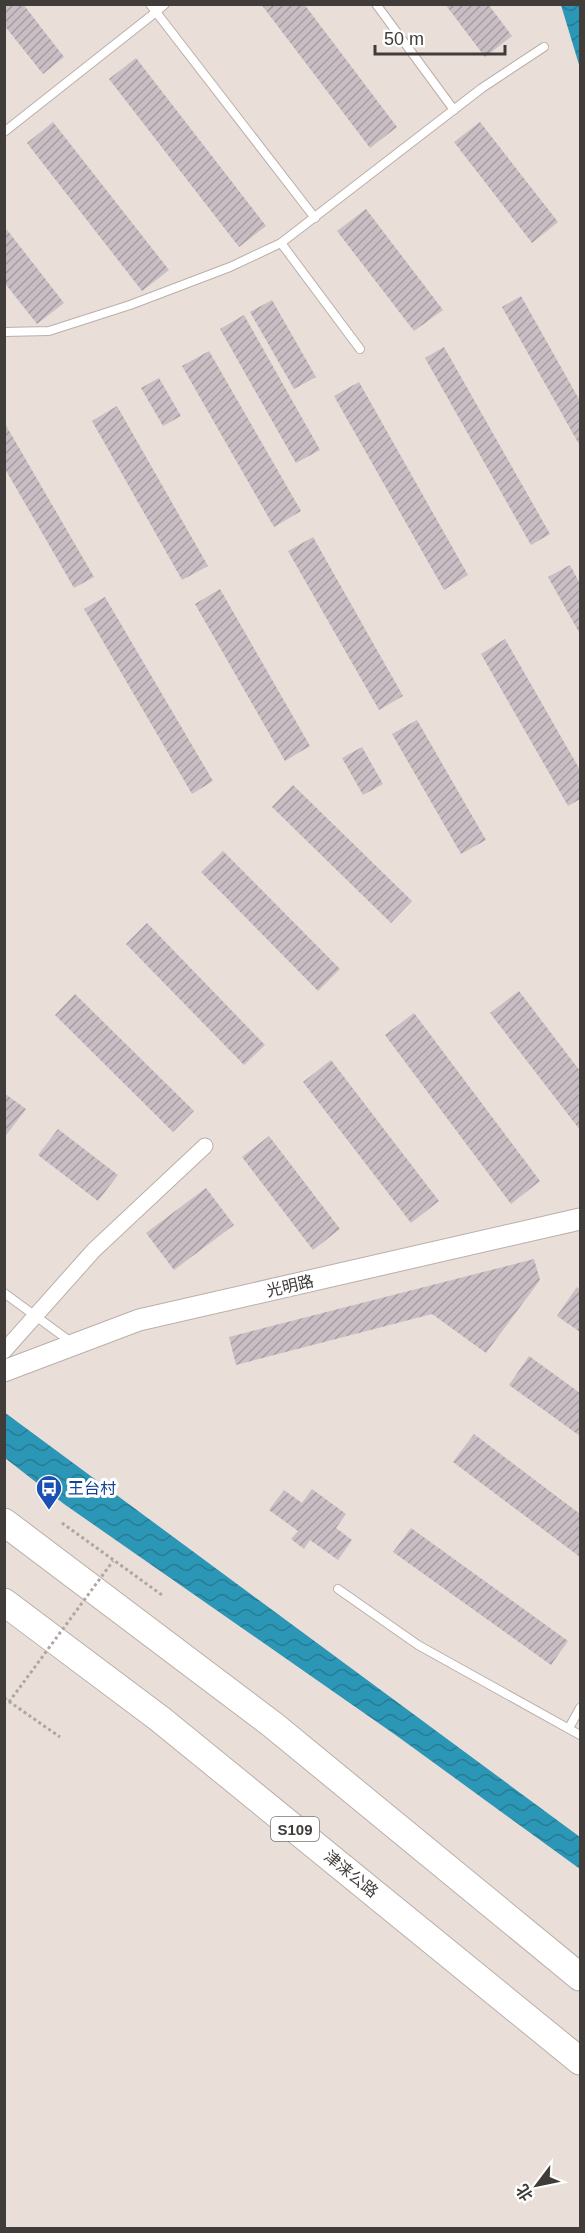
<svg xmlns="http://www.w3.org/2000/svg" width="585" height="2233" font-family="Arial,'Noto Sans SC',sans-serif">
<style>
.water{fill:url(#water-waves)}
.building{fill:url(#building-hatch)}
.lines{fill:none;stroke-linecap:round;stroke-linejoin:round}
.lane-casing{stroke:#baafaa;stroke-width:10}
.street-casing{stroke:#baafaa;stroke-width:17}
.secondary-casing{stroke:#baafaa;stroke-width:23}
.highway-casing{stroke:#baafaa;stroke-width:29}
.path{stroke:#afa6a2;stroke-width:3;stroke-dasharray:3 3;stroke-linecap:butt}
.lane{stroke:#fff;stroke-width:8}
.street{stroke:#fff;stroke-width:15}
.secondary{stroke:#fff;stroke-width:21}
.highway{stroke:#fff;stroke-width:27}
.path-bridge{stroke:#afa6a2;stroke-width:3;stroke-dasharray:3 3;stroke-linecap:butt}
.labels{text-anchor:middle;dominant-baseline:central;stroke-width:6;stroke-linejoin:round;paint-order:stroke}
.shield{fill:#fff;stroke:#797675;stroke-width:1.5}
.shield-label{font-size:15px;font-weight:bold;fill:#403c3a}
.street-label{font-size:16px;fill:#403c3a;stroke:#fff}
.transit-label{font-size:16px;fill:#164399;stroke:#fff;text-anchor:start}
</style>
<defs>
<pattern id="water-waves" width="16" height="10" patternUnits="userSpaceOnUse" patternTransform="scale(1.5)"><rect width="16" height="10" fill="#2b96b5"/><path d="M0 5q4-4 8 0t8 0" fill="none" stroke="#267c94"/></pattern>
<pattern id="building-hatch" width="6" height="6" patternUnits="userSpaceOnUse" patternTransform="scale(1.5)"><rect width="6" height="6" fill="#c9bec4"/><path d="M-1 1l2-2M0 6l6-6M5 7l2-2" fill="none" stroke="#a59ca0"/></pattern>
</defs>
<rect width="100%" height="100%" fill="#e9ded8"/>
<g class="water">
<polygon points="561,5 580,5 580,68"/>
<polygon points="4,1412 580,1837 580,1869 397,1736 64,1504 5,1458"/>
</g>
<g class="building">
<polygon points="4,4 23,4 64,57 43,74 4,25"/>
<polygon points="261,4 304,4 397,127 370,148"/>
<polygon points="445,4 488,4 512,36 485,57"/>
<polygon points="136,58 266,226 239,247 109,79"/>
<polygon points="53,122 169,270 142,291 27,143"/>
<polygon points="480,122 558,222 532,243 454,142"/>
<polygon points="366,209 443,310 414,331 337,231"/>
<polygon points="4,226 64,303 37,324 4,282"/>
<polygon points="521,296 580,401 580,446 502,307"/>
<polygon points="272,300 316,377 294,389 250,312"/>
<polygon points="244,315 320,450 296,463 220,329"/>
<polygon points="444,347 550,534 531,545 425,358"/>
<polygon points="209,351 301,511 274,527 182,366"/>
<polygon points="159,378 181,416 163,426 141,388"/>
<polygon points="359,382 468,575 444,590 334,396"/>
<polygon points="117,406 208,566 182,580 92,421"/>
<polygon points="4,422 94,577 74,588 4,467"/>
<polygon points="313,537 403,696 379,710 288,551"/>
<polygon points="570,565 580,584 580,634 548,577"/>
<polygon points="220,589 310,746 285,761 195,604"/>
<polygon points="105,597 213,781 192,794 84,609"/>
<polygon points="505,639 580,770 580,799 568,806 481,654"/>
<polygon points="417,720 486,840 461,854 392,734"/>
<polygon points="362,747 383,784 363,795 342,758"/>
<polygon points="293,785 412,901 391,923 272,807"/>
<polygon points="223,851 340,969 318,991 201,872"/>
<polygon points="147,923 265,1045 244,1065 126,944"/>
<polygon points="519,991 580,1071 580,1130 490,1013"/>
<polygon points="75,994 194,1111 173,1132 55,1015"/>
<polygon points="414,1013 540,1181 511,1204 385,1035"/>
<polygon points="331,1060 439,1201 411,1223 303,1082"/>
<polygon points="4,1093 26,1109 4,1138"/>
<polygon points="58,1129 118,1175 98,1201 38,1155"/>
<polygon points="269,1136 340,1229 313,1250 242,1157"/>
<polygon points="206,1188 234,1225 174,1270 146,1233"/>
<polygon points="534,1259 540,1280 486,1353 432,1314 236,1365 229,1337"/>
<polygon points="577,1287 580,1290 580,1332 557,1316"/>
<polygon points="529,1356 580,1393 580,1436 509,1385"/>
<polygon points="474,1434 580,1514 580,1557 453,1462"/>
<polygon points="312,1489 346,1514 336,1528 352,1540 338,1560 310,1540 304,1549 291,1539 298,1531 269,1510 284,1490 302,1503"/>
<polygon points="411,1528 568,1641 551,1665 393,1552"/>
</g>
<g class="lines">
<g class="lane-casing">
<g id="lane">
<polyline points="150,4 156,12 165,4"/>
<polyline points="376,4 454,110"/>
<polyline points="4,132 156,12 315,218"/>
<polyline points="281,243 360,349"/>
<polyline points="4,332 49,331 130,305 230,267 281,243 482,88 544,47"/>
<polyline points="4,1293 71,1342"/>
<polyline points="338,1589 418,1645 580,1735"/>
<polyline points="569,1728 580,1708"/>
</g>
</g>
<g class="street-casing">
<polyline id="street" points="4,1351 94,1250 205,1146"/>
</g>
<g class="secondary-casing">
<polyline id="secondary" points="4,1371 139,1320 580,1219"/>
</g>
<g class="highway-casing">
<g id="highway">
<polyline points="4,1522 273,1725 580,1977"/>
<polyline points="4,1602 160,1719 580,2061"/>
</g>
</g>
<g class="path">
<polyline points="62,1523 162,1595"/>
<polyline points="4,1698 60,1737"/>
</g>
<use href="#lane" class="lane"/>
<use href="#street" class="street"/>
<use href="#secondary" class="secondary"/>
<use href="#highway" class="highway"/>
<polyline class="path-bridge" points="9,1702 113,1561"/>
</g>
<defs>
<g id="bus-pin" transform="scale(1.35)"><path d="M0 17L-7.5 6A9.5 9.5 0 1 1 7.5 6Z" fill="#1a4fb4" stroke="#fff"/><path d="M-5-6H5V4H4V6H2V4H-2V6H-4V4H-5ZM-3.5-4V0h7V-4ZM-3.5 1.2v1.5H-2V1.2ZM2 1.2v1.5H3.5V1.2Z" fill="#fff"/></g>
</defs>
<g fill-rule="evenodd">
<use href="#bus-pin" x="49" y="1488"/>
</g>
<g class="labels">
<rect class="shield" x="271" y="1817" width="48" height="24" rx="4.5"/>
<g class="shield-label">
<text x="295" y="1829">S109</text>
</g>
<g class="street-label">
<text transform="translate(290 1286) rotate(-13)">光明路</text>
<text transform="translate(351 1874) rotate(39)">津涞公路</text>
</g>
<g class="transit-label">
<text x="68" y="1488">王台村</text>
</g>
</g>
<rect width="585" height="2233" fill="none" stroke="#403c3a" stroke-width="12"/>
<g transform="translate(537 2185) rotate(238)" stroke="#ffffff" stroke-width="4.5" paint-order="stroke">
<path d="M0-4.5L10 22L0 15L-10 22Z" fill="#403c3a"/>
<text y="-9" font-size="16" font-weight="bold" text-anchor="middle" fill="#403c3a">北</text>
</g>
<path d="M375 45v9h130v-9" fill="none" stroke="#403c3a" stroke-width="3"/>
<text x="384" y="45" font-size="18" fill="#403c3a" stroke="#ffffff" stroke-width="4.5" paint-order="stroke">50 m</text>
</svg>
